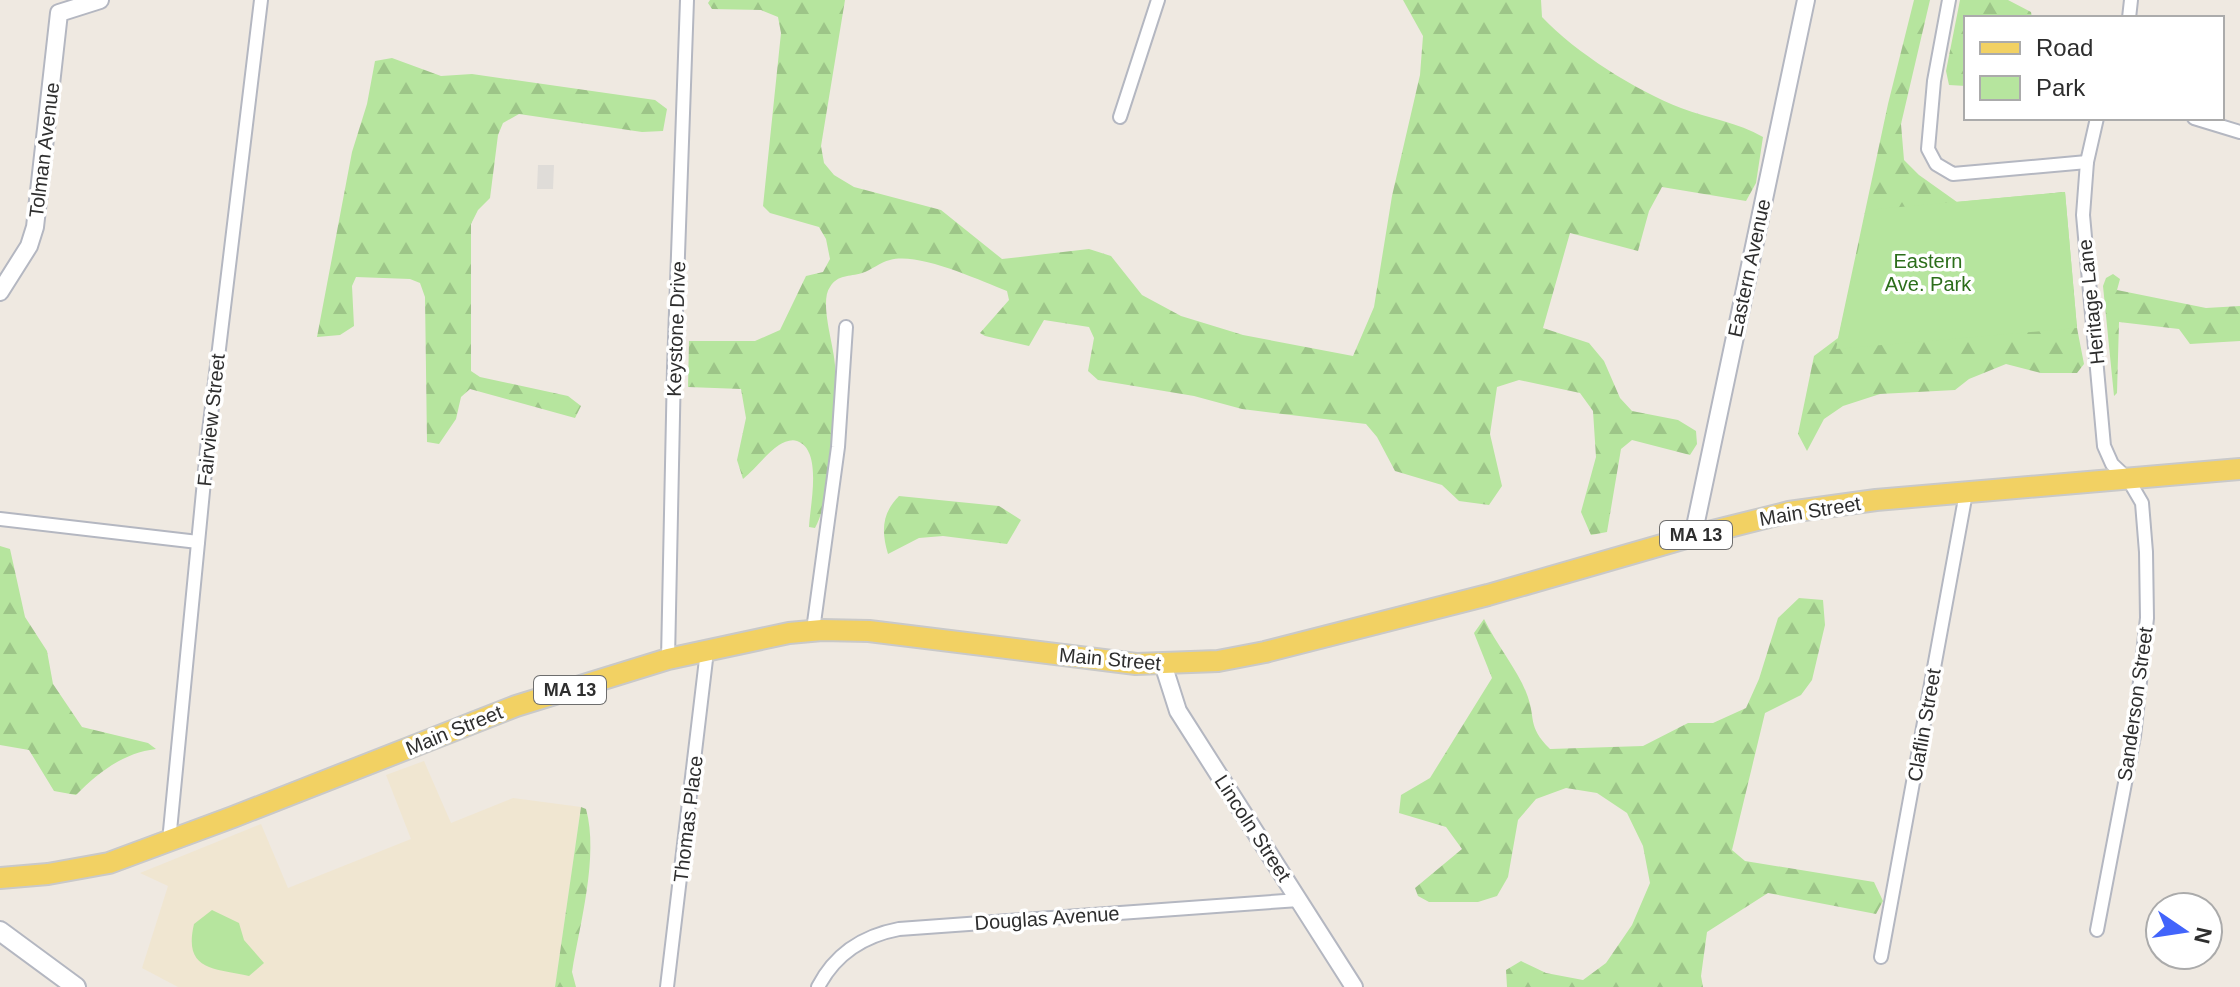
<svg xmlns="http://www.w3.org/2000/svg" width="2240" height="987" font-family="Arial,sans-serif">
<style>
.education{fill:#f0e6d1}
.forest{fill:url(#forest-firs)}
.park{fill:#b6e59e}
.plaza{fill:#dfdcd8}
.lines{fill:none;stroke-linecap:round;stroke-linejoin:round}
.minor-casing{stroke:#b4b7c1;stroke-width:16}
.tertiary-casing{stroke:#b4b7c1;stroke-width:20}
.secondary-casing{stroke:#b4b7c1;stroke-width:22}
.primary-casing{stroke:#c9c9c9;stroke-width:24}
.minor{stroke:#fff;stroke-width:12}
.tertiary{stroke:#fff;stroke-width:16}
.secondary{stroke:#fff;stroke-width:18}
.primary{stroke:#f2d163;stroke-width:20}
.labels{text-anchor:middle;dominant-baseline:central;stroke-width:7;stroke-linejoin:round;paint-order:stroke}
.shield{fill:#fff;stroke:#6d6d6d;stroke-width:2}
.shield-label{font-size:18px;font-weight:bold;fill:#2e2e2e}
.street-label{font-size:20px;fill:#2e2e2e;stroke:#fff}
.park-label{font-size:20px;fill:#2c6e1b;stroke:#fff}
</style>
<defs>
<pattern id="forest-firs" width="22" height="20" patternUnits="userSpaceOnUse" patternTransform="scale(2)"><rect width="22" height="20" fill="#b6e59e"/><path d="M5 1l3.5 6h-7zM16 11l3.5 6h-7z" fill="#9dc588"/></pattern>
</defs>
<rect width="100%" height="100%" fill="#efe9e1"/>
<polygon class="education" points="424,761 451,823 513,798 581,807 555,987 178,987 142,968 168,886 140,873 261,824 288,888 411,839 386,775"/>
<g class="forest">
<path d="M710,0H845L821,146L824,163L834,175L854,187L941,210L1002,259L1089,249L1111,256L1142,295L1181,316L1243,335L1353,356L1374,307L1392,196L1420,75L1423,36L1403,0H1541L1542,17C1576,53 1635,90 1681,108C1709,119 1738,122 1763,137L1756,183L1746,201L1662,187L1649,211L1638,251L1570,233L1543,328L1589,343L1604,361L1620,398L1632,411L1678,420L1696,431L1697,444L1690,455L1632,440L1621,449L1607,532L1591,535L1581,512L1596,457L1593,411L1580,393L1519,380L1497,387L1490,434L1502,486L1489,505L1459,501L1442,485L1395,471L1377,437L1366,424L1242,409L1194,396L1098,380L1088,371L1094,338L1089,327L1044,320L1029,346L985,336L980,333L1009,300L1007,291C978,280 919,252 890,260C880,262 872,270 862,273C849,277 838,274 830,287C819,302 834,345 835,365C837,404 833,495 815,528L809,527C810,505 823,450 797,441C791,439 784,442 779,445C766,454 755,469 743,479L737,460L746,418L741,389L688,387L689,341H755L780,330L806,276L823,272L830,259L826,239L819,227L770,213L763,206L781,33L778,17L761,10L712,9L708,3Z"/>
<polygon points="1914,0 1930,0 1901,124 1904,160 1919,175 1957,202 2065,192 2077,328 2084,364 2077,373 2041,373 2006,364 1969,379 1955,390 1880,394 1843,406 1824,419 1807,451 1798,434 1814,356 1838,338 1888,104"/>
<polygon points="1960,0 2008,0 2031,12 2032,18 1966,18 1966,86 1949,85 1946,71"/>
<polygon points="392,58 441,76 472,74 655,100 667,109 663,131 642,132 519,114 503,123 498,135 490,198 478,210 471,224 471,371 480,377 568,396 581,406 575,418 470,389 461,397 456,419 439,444 427,442 425,297 420,283 410,279 356,277 352,286 354,326 340,335 317,337 352,152 367,104 375,61"/>
<polygon points="2113,274 2120,279 2117,290 2206,308 2240,306 2240,341 2190,344 2179,329 2119,322 2117,393 2114,396 2103,286 2106,278"/>
<path d="M899,496L999,506L1021,520L1007,544L943,536L919,538L888,554C881,531 882,513 899,496Z"/>
<path d="M0,546L10,549L25,617L47,651L53,684L82,727L148,743L156,749C123,753 99,772 76,795L54,791L29,750L0,745Z"/>
<path d="M1799,598L1823,600L1825,625L1812,680L1801,695L1765,713L1732,850L1745,861L1874,882L1883,901L1876,914L1768,893L1707,932L1701,976L1703,987H1507L1506,970L1521,961L1546,973L1583,980L1606,963L1632,925L1650,883L1643,846L1627,813L1597,793L1566,788L1536,799L1518,820L1508,877L1497,896L1478,902H1429L1418,896L1415,888L1462,849L1446,827L1399,813L1401,795L1430,778L1492,678L1474,633L1484,619C1496,644 1517,669 1526,692C1537,719 1526,725 1550,749L1643,746L1688,723H1713L1746,708L1759,679L1778,618Z"/>
<path d="M581,807L586,809C599,856 580,923 572,972L576,987H555Z"/>
</g>
<g class="park">
<polygon points="2065,192 2077,328 1836,349 1867,210"/>
<path d="M212,910L239,923L244,940L264,963L249,976C214,968 183,971 194,924Z"/>
</g>
<polygon class="plaza" points="538,165 554,165 553,189 537,189"/>
<g class="lines">
<g class="minor-casing">
<g id="minor">
<polyline points="1949,0 1934,81 1928,149 1936,164 1953,174 2087,162"/>
<polyline points="2129,18 2131,0"/>
<polyline points="1120,117 1158,0"/>
<polyline points="2097,118 2087,162 2083,215 2104,446 2112,464 2128,479 2142,503 2146,552 2147,618 2134,736 2097,930"/>
<polyline points="2194,118 2240,132"/>
<polyline points="0,519 198,542"/>
<polyline points="813,630 838,447 846,327"/>
<polyline points="668,659 674,368 687,0"/>
<polyline points="169,841 208,440 261,0"/>
<polyline points="1881,957 1966,493"/>
<polyline points="667,987 707,651"/>
<path d="M818,987C835,954 862,936 899,929L1299,900"/>
</g>
</g>
<g class="tertiary-casing">
<g id="tertiary">
<polyline points="0,292 29,246 35,227 59,13 100,0"/>
<polyline points="1693,536 1806,0"/>
<polyline points="1163,664 1178,711 1354,987"/>
</g>
</g>
<g class="secondary-casing">
<polyline id="secondary" points="0,931 76,987"/>
</g>
<g class="primary-casing">
<polyline id="primary" points="0,878 48,874 109,863 233,817 516,706 668,659 789,633 822,630 869,631 1136,664 1218,661 1265,652 1488,595 1693,536 1789,512 1876,500 2240,469"/>
</g>
<use href="#minor" class="minor"/>
<use href="#tertiary" class="tertiary"/>
<use href="#secondary" class="secondary"/>
<use href="#primary" class="primary"/>
</g>
<g class="labels">
<g class="shield">
<rect x="1660" y="521" width="72" height="28" rx="6"/>
<rect x="534" y="676" width="72" height="28" rx="6"/>
</g>
<g class="shield-label">
<text x="1696" y="535">MA 13</text>
<text x="570" y="690">MA 13</text>
</g>
<g class="street-label">
<text transform="translate(44 150) rotate(-83)">Tolman Avenue</text>
<text transform="translate(1749 268) rotate(-78)">Eastern Avenue</text>
<text transform="translate(2091 302) rotate(-96)">Heritage Lane</text>
<text transform="translate(676 329) rotate(-88)">Keystone Drive</text>
<text transform="translate(211 420) rotate(-84)">Fairview Street</text>
<text transform="translate(1810 511) rotate(-9)">Main Street</text>
<text transform="translate(1110 659) rotate(5)">Main Street</text>
<text transform="translate(2135 704) rotate(-82)">Sanderson Street</text>
<text transform="translate(1924 725) rotate(-80)">Claflin Street</text>
<text transform="translate(454 730) rotate(-22)">Main Street</text>
<text transform="translate(688 819) rotate(-83)">Thomas Place</text>
<text transform="translate(1253 828) rotate(57)">Lincoln Street</text>
<text transform="translate(1047 918) rotate(-4)">Douglas Avenue</text>
</g>
<g class="park-label">
<text x="1928" y="261">Eastern<tspan x="1928" dy="23">Ave. Park</tspan></text>
</g>
</g>
<rect x="1964" y="16" width="260" height="104" fill="#ffffff" stroke="#ababab" stroke-width="2"/>
<rect x="1980" y="42" width="40" height="12" fill="#f2d163" stroke="#ababab" stroke-width="2"/>
<text x="2036" y="56" font-size="24" fill="#2e2e2e">Road</text>
<rect x="1980" y="76" width="40" height="24" fill="#b6e59e" stroke="#ababab" stroke-width="2"/>
<text x="2036" y="96" font-size="24" fill="#2e2e2e">Park</text>
<g transform="translate(2184 931) rotate(103)"><circle r="38" fill="#ffffff" stroke="#ababab" stroke-width="2"/>
<path d="M0-6L14 30L0 20L-14 30Z" fill="#4264fb"/>
<text y="-12" font-size="22" font-weight="bold" text-anchor="middle" fill="#2e2e2e">N</text>
</g>
</svg>
